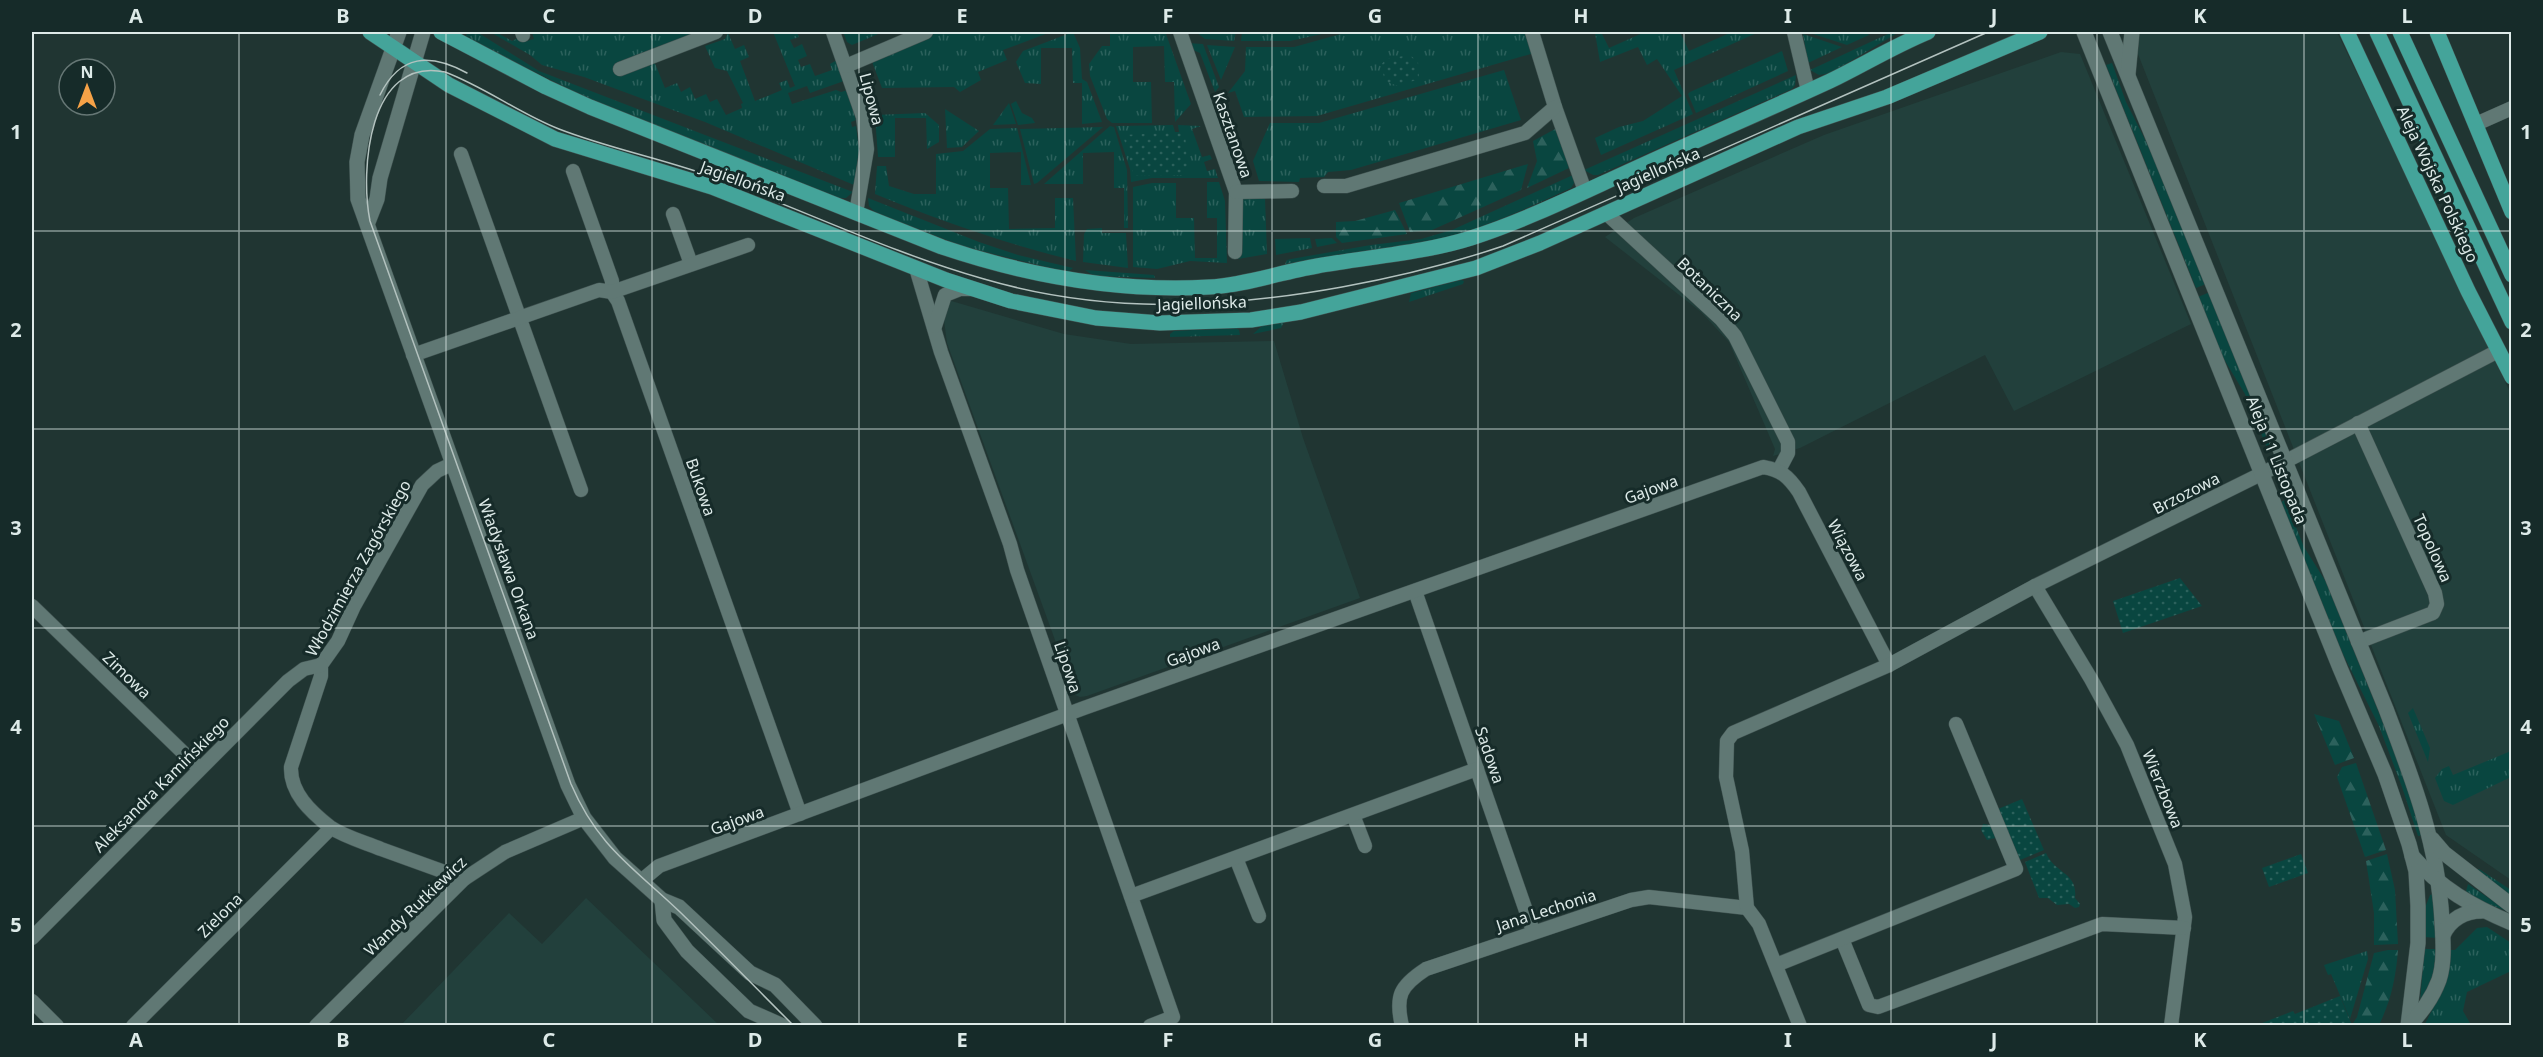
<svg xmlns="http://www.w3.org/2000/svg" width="2543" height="1057" font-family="'Noto Sans',sans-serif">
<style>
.built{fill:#22403c}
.grass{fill:url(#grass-tufts)}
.forest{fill:url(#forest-firs)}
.park{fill:url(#park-dots)}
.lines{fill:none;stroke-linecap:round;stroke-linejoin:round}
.minor-casing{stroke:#3f5250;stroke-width:15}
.tertiary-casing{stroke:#3f5250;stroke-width:16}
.primary-casing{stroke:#3f5250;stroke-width:16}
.minor{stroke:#607874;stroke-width:14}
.tertiary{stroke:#607874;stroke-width:15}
.primary{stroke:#44a49a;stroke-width:15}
.tram{stroke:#b3c2bf;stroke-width:1.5}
.grid{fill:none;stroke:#ddeae8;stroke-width:1.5;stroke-opacity:0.55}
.labels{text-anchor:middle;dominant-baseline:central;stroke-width:6;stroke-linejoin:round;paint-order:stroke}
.street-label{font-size:16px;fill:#ddeae8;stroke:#162b29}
.neatline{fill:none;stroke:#ddeae8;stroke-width:2}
.grid-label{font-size:20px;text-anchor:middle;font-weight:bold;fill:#ddeae8}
</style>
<defs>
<pattern id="grass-tufts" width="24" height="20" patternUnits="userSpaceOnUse" patternTransform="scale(1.5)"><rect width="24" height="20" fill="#094640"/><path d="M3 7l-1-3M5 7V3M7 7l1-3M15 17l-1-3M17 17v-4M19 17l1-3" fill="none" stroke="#2c615c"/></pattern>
<pattern id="forest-firs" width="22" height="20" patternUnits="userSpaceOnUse" patternTransform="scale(1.5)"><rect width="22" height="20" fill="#094640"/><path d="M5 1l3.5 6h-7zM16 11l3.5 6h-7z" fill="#2c615c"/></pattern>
<pattern id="park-dots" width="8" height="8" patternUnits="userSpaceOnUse" patternTransform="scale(1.5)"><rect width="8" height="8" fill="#094640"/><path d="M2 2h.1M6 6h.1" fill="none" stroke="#2c615c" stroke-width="1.8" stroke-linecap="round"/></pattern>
</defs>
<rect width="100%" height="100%" fill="#203532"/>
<g class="built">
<polygon points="2139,32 2337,32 2511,394 2511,880 2446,835 2138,54"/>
<polygon points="2061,52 2080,54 2191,324 2014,411 1985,355 1800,448 1773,456 1775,449 1729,342 1701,312 1605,237 1634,218 1824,135"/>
<polygon points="948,300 1064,334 1131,344 1274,341 1303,438 1360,598 1087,696 1080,697 1075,695 947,343 944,320"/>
<polygon points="586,898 719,1025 401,1025 509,913 542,944"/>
</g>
<g class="grass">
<polygon points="468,32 477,32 539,71 853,192 846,198 838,198 595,102 465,37"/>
<polygon points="490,32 496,32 512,41 518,38 527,41 534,39 532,32 700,32 618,75 654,61 665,88 677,83 681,92 690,87 695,99 706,94 710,102 717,99 726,115 742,108 741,104 743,103 727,71 715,68 705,46 725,39 728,33 735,49 744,45 749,57 740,61 755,101 782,90 779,83 787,80 790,88 795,86 773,32 797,32 799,37 790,40 794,48 802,44 807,56 798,60 801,67 810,64 815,76 832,70 830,64 837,60 844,81 810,93 807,86 788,93 792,104 836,90 841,92 848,90 856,120 851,122 852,127 856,126 859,150 854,185 705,122 584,77 542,65 530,55"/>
<polygon points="843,32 883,32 852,45 847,42"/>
<polygon points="934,32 1051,32 1003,50 1007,60 978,72 981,80 960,92 954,87 882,88 871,59"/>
<polygon points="1073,32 1080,48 1082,79 1087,82 1102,122 1082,124 1082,83 1073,83 1072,48 1041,48 1041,84 1025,83 1016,62 1023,51"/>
<polygon points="1116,32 1159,32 1166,34 1191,104 1175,122 1174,82 1165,82 1164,46 1133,47 1133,82 1151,82 1152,123 1112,123 1107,119 1090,76 1089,64 1102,46 1110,46 1110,34"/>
<polygon points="1196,32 1236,32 1234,41 1205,39"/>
<polygon points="1242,32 1331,32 1290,41 1241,41"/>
<polygon points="1348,32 1527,32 1534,53 1317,116 1244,117 1235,91 1228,93 1245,71 1246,47 1294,47"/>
<polygon points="1601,32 1609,48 1645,32 1680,32 1689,51 1732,32 1759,32 1674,70 1693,114 1601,155 1595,138 1619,127 1643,121 1682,96 1657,59 1647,65 1638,47 1600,62 1595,33"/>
<polygon points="1807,32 1867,32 1869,35 1847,45"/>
<polygon points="1892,32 1899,32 1831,73 1819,75 1810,70"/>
<polygon points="1803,34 1842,47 1808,63"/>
<polygon points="1186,43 1203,44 1219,87 1215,92 1200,53 1191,49"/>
<polygon points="1207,45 1235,47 1221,80"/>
<polygon points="1782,51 1788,71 1696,113 1688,94 1690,92"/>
<polygon points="2112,63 2126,102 2162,173 2206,284 2196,288 2106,65"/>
<polygon points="1504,70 1521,120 1351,170 1328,172 1324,177 1300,178 1299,182 1259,181 1253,161 1270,123 1319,123"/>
<polygon points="1796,75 1795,85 1792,89 1598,175 1593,175 1584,170"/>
<polygon points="1016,101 1022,113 1032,118 1035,123 1018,125 1011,104"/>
<polygon points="1009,103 1016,124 993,125"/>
<polygon points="945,109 979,131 962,147 947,148"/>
<polygon points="925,113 939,125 939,142 927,149 926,118 895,118 895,157 878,157 875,115"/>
<polygon points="1173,125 1175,132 1179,132 1178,125 1201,126 1192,129 1202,157 1210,155 1212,159 1204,162 1207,171 1215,169 1218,178 1152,178 1131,182 1130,169 1116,126"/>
<polygon points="1110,126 1114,127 1127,170 1128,228 1124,228 1124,188 1114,188 1114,152 1083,153 1083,184 1044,184"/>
<polygon points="1103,127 1037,183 1034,184 1020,129"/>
<path d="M1017,128L1031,185H1021V152L990,153V188H1008L1009,229L1055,228V198H1073L1076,261C1006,244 941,221 875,194L877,166H886L889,186L914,194H936V154L963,151L990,129Z"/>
<path d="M1573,175L1574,183L1571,188C1528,208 1485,228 1439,239C1389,251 1336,256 1285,264L1287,260L1291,259L1371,245L1421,239L1452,230Z"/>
<polygon points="1207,182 1219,182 1225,201 1227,263 1190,261 1157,269 1133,267 1133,187 1152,183 1176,183 1176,218 1194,218 1195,258 1217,258 1217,218 1207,218"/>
<polygon points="868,198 979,242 1018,255 1073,268 1069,271 1059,270 965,247 876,213 869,206"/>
<polygon points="1249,198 1265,198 1267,254 1238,259 1239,200"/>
<polygon points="1102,228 1102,233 1126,233 1128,268 1083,262 1084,234 1087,229"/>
<polygon points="1310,238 1312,248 1276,255 1275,239"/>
<polygon points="1332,238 1337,243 1317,247 1315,239"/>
<polygon points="1085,270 1154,275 1155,278 1094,276"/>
<polygon points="1461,280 1464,281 1463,284 1409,302 1411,293"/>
<polygon points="2210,292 2271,445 2271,450 2267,448 2245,394 2222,356 2198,297"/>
<polygon points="1284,322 1281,328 1253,334 1263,325"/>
<polygon points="1236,328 1239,330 1240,335 1170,337 1170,334 1174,331"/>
<polygon points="2285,500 2304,547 2326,582 2410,790 2424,835 2418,836 2402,787 2379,726 2342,652 2281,502"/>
<polygon points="2413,708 2430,748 2428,762 2408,713"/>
<polygon points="2511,751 2511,777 2453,805 2444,801 2435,778 2442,769 2449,766 2453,775"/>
<polygon points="2479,869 2511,890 2511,899 2477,870"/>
<polygon points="2468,884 2509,912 2465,895"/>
<polygon points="2433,894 2437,938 2424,937 2425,908 2430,895"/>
<polygon points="2487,927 2511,943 2511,971 2467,992 2463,1011 2471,1025 2424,1026 2444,986 2450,950 2455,950 2477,928"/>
<polygon points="2424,949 2437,949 2432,980 2420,1004"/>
<polygon points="2367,951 2368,959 2350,1019 2331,974 2328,975 2324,965"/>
</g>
<g class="forest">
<polygon points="1557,128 1569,168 1527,188 1537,161 1533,141"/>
<polygon points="1528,164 1521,190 1432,230 1410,232 1399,203"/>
<polygon points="1395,210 1407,234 1342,243 1336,237 1336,222 1355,221"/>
<polygon points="2314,714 2339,721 2354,758 2335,765"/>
<polygon points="2356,763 2386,850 2365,857 2337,777 2342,767"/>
<polygon points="2387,854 2395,890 2398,944 2374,945 2374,913 2366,861"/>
<path d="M2388,950H2398C2396,977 2391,1001 2379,1025H2352L2357,1017L2374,953Z"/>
</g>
<g class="park">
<polygon points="1410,55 1418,62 1419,79 1398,86 1385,81 1381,65 1386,59"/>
<polygon points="1185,132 1188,175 1134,176 1123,135"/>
<polygon points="2180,578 2202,606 2123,633 2113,601"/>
<polygon points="2022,799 2044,850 2020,860 1998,809"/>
<polygon points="1983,824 1990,825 1995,832 1995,838 1987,840 1981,830"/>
<path d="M2046,853C2055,874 2078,872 2075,898L2080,904L2079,907L2075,908L2069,904L2057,905L2048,898H2039L2025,862Z"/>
<polygon points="2301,854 2308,873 2269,887 2262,868"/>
<polygon points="2340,996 2352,1025 2257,1025 2293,1011 2295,1014"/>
</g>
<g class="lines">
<g class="minor-casing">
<g id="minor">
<polyline points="522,32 523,35"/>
<polyline points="833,32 863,117 867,149 856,213"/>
<polyline points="1180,32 1236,192 1235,252"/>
<polyline points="1532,32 1555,107 1585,191"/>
<polyline points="1794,32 1808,91"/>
<polyline points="846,66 926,32"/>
<polyline points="620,69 716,32"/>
<polyline points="2476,124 2512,108"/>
<polyline points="461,154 581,490"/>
<polyline points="573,171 612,281 612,292 618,301 800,814"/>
<polyline points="1324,186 1346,186 1525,133 1555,107"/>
<polyline points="1236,192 1292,191"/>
<polyline points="1606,213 1721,319 1735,336 1788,442 1788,453 1779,470"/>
<polyline points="673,214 691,264"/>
<polyline points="916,268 941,352 1010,544 1017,570 1173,1017 1150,1026"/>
<polyline points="935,326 945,295 960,289 971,289"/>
<polyline points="413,355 599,290 612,292 748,245"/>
<polyline points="2358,423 2435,593 2437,604 2433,613 2358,642"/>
<path d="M452,464L437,471L422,485L354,606L338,641L321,665V676L291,767C290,793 311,812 330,827C345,837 364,842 381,849C409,859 436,869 464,879"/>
<polyline points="2035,586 2091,679 2127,745 2175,864 2185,917 2171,1026"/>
<polyline points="1415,591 1533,931"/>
<polyline points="32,606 199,768"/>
<polyline points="1353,815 1365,846"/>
<polyline points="1236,858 1259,916"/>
<path d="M641,881L659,866L1084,708L1763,467C1781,470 1788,476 1799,492L1889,665"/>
<polyline points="1131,896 1477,769"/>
<polyline points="32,938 288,681 304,669 321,665"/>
<polyline points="1842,939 1869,1005 1878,1007 2102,924 2184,928"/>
<polyline points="1776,965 2016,869 1956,724"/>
<polyline points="32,1001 57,1026"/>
<polyline points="133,1026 331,828"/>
<polyline points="316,1026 464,879 505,852 584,818"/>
<path d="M1402,1026C1395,996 1400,986 1426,969L1631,900L1649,897L1747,908"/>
<polyline points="1800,1026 1759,924 1747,908 1742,851 1726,777 1727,741 1733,733 1889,665 2035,586 2263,473 2498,351"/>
</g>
</g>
<g class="tertiary-casing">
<g id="tertiary">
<polyline points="399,32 362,135 357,162 358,199 568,785 584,818 615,858 662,900 679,907 750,973 775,985 815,1026"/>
<polyline points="2084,32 2340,668 2385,774 2409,844 2416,871 2418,906 2418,943 2408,1026"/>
<path d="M2110,32L2386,709C2413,780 2438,844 2442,921C2443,940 2445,962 2439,980C2432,999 2422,1011 2409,1026"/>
<polyline points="2128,74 2132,32"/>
<polyline points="368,222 377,199 380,178 423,32"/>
<polyline points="2432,839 2444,853 2512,906"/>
<path d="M2412,856C2440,888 2473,907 2512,923"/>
<polyline points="662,900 664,920 687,951 749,1011 783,1026"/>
<path d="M2443,935C2450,919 2465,911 2482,911"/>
</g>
</g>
<g class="primary-casing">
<g id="primary">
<polyline points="370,32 449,85 555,139 712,187 946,280 1011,301 1096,318 1160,323 1251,320 1301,312 1476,268 1540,243 1798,127 1887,97 2040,32"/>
<path d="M441,32L546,87L590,107L942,247C1028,276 1119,292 1209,287C1246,285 1281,272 1317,266C1366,257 1424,253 1471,238C1527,220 1581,193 1634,169C1699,139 1765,111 1830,81C1863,65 1894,46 1928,32"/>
<polyline points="2347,32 2468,291 2512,377"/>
<polyline points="2377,32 2512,322"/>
<polyline points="2400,32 2512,275"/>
<polyline points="2437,32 2512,212"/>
</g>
</g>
<use href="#minor" class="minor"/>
<use href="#tertiary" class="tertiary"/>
<use href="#primary" class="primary"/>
<g class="tram">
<path d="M380,95C400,54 430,53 467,73"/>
<path d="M794,1026C756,988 718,949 680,912C633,867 598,847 571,784L370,221C360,171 368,56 445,72C485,87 520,114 559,129C613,150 670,160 724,181C810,213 895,254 984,279C1104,314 1220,309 1342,287C1397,277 1450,264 1503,246L1988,32"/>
</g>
</g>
<path class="grid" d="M239,32V1026M446,32V1026M652,32V1026M859,32V1026M1065,32V1026M1272,32V1026M1478,32V1026M1684,32V1026M1891,32V1026M2097,32V1026M2304,32V1026M32,231H2512M32,429H2512M32,628H2512M32,826H2512"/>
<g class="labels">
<g class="street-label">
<text transform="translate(872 99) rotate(75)">Lipowa</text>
<text transform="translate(1233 135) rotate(71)">Kasztanowa</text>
<text transform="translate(1658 170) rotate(-24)">Jagiellońska</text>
<text transform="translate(743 181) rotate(20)">Jagiellońska</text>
<text transform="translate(2438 184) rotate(65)">Aleja Wojska Polskiego</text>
<text transform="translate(1710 289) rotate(44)">Botaniczna</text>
<text transform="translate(1202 303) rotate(-2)">Jagiellońska</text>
<text transform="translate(2277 460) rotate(68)">Aleja 11 Listopada</text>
<text transform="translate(701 487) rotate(71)">Bukowa</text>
<text transform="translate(1651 489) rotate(-20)">Gajowa</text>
<text transform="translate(2186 493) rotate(-27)">Brzozowa</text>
<text transform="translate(2433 548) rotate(66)">Topolowa</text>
<text transform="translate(1848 550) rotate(62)">Wiązowa</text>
<text transform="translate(358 568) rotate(-61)">Włodzimierza Zagórskiego</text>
<text transform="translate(509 569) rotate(70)">Władysława Orkana</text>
<text transform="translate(1193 652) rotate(-20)">Gajowa</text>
<text transform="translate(1068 667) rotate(71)">Lipowa</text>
<text transform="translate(127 675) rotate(44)">Zimowa</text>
<text transform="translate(1490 755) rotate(71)">Sadowa</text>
<text transform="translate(161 784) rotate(-45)">Aleksandra Kamińskiego</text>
<text transform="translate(2163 789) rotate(68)">Wierzbowa</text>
<text transform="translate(737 820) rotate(-20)">Gajowa</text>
<text transform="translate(415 906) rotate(-44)">Wandy Rutkiewicz</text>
<text transform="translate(1546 910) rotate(-18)">Jana Lechonia</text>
<text transform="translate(220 915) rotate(-45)">Zielona</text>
</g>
</g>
<rect width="2543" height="1057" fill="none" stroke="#162b29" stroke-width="66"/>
<g transform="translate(87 87)"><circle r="28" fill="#162b29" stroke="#667775" stroke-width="1.5"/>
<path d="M0-4.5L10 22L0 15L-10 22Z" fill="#f6a247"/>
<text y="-9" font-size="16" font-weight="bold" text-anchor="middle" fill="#ddeae8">N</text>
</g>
<rect x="33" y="33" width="2477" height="991" class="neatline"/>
<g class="grid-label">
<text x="136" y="23">A</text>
<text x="343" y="23">B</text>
<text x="549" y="23">C</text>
<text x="755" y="23">D</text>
<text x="962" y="23">E</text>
<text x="1168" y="23">F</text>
<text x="1375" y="23">G</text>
<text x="1581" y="23">H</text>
<text x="1788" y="23">I</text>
<text x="1994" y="23">J</text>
<text x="2200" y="23">K</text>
<text x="2407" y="23">L</text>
<text x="16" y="139">1</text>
<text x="2526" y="139">1</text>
<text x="16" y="337">2</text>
<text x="2526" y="337">2</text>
<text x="16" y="535">3</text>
<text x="2526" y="535">3</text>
<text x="16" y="734">4</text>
<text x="2526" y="734">4</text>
<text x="16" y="932">5</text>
<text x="2526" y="932">5</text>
<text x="136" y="1047">A</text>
<text x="343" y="1047">B</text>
<text x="549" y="1047">C</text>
<text x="755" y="1047">D</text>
<text x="962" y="1047">E</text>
<text x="1168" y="1047">F</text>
<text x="1375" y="1047">G</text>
<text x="1581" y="1047">H</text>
<text x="1788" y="1047">I</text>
<text x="1994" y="1047">J</text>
<text x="2200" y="1047">K</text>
<text x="2407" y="1047">L</text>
</g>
</svg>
